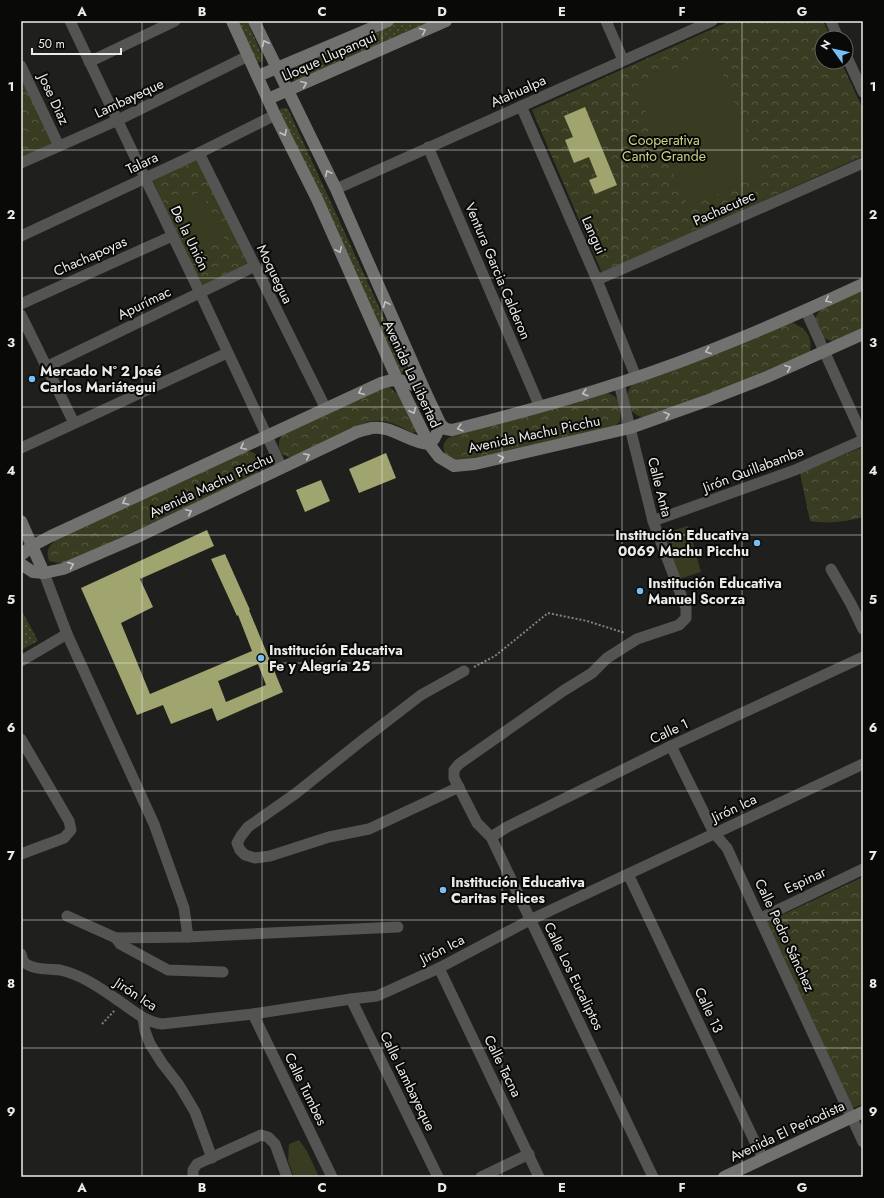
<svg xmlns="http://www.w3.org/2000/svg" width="884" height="1198" font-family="Jost,sans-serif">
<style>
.grass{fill:url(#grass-dots)}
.forest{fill:url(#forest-crowns)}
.garden{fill:#3a3c21}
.building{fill:#a0a46f;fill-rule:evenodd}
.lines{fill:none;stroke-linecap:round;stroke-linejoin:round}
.path{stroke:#80817e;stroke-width:2;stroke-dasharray:2 2;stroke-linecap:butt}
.street{stroke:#545453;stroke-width:11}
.secondary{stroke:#717170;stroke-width:12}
.oneway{stroke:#c0c0bf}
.grid{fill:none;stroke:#ebebe9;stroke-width:1;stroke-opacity:0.55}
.poi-dot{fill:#76c0f7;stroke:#090908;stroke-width:1.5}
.labels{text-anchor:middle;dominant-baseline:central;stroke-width:4;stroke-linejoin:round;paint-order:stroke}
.street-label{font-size:14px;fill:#ebebe9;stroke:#090908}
.park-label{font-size:14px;fill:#cdd282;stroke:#090908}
.poi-label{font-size:14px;font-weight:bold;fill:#ebebe9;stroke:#090908;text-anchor:start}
.neatline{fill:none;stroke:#ebebe9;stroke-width:1.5}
.grid-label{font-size:13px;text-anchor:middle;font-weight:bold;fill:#ebebe9}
</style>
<defs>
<pattern id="grass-dots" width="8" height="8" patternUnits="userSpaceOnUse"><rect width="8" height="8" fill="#3a3c21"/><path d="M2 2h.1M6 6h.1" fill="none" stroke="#575841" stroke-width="1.8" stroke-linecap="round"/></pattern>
<pattern id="forest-crowns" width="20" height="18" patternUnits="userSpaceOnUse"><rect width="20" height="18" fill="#3a3c21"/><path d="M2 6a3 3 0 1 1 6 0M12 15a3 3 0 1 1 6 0" fill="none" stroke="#575841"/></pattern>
</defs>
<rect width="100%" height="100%" fill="#1f201d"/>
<g class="grass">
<polygon points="236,21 247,21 263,57 262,61 257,63"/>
<path d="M398,21H436L298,82C291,79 288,74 292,67Z"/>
<polygon points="283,108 288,109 408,370 400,374 279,110"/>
<polygon points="21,609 38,641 21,650"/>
</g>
<g class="forest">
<polygon points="730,21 823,21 831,38 822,38 822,62 841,62 863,109 863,156 602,273 532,110"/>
<polygon points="21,73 55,146 21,161"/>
<polygon points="197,158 250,264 200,288 152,178"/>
<polygon points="863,288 863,329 834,342 823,338 815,318 821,308"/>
<path d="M791,322C805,328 813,336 810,352L764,374L643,418C625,411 622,396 634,382Z"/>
<path d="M389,387L399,395L417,428L416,432L412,433C396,424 386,418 367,422L294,457C280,459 275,445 282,435L381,388Z"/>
<path d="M603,392C620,395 622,405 620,421L615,426L461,461L448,458C439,446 444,439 457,433Z"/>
<path d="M863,447V517C844,522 830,524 810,521L800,473Z"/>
<path d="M246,451C261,452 263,464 256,475L63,564L49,561C46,551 48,547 56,540Z"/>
<polygon points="863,877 863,1104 853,1108 767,922"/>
</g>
<g class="garden">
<polygon points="713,52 765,174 688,206 635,87"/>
<polygon points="201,191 225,240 192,254 169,206"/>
<polygon points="688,526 701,572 676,580 665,533"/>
<polygon points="299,1140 307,1151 319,1177 294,1177 288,1161 289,1144"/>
</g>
<g class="building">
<polygon points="585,107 617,185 595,194 589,180 597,177 589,157 574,163 565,140 573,137 564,116"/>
<polygon points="386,453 396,478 359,493 349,469"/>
<polygon points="321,480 330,501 305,512 296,490"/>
<path d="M207,530L214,546L140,579L153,607L121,623L150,694L252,651L238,615L237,616L211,559L225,554L250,610H249L283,692L217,721L212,708L171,724L163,705L137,715L81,588ZM258,664L266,685L226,702L218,681Z"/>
</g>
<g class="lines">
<g class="path">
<polyline points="474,667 495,656 548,613 587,621 625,633"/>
<polyline points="102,1024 115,1010"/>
</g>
<g class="street">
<polyline points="70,21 200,293 282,468"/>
<polyline points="606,21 623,60"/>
<polyline points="831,21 838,38"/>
<polyline points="846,55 863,92"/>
<polyline points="89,62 175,21"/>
<polyline points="21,66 59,146"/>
<polyline points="521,106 597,280 636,377"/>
<polyline points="428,147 540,407"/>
<polyline points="199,153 326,409"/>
<polyline points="21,163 118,120 248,56"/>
<polyline points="336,189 712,21"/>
<polyline points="21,236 199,153 275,115"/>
<polyline points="597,280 863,163"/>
<polyline points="21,304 172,236"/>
<polyline points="806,311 863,437"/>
<polyline points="21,315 74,423"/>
<polyline points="46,367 255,266"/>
<polyline points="619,383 653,521 686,608 686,618 679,625 637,639 607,658 592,673 563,691 459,764 454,770 454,778 477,823 491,837 653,1177"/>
<polyline points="21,448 227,353"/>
<polyline points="653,521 795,470 863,440"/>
<polyline points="831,569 851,604 863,629"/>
<polyline points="44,573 67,634 154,824 184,908 188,937"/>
<polyline points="21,661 67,634"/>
<polyline points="21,739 69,821 71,830 64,838 21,854"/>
<polyline points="671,746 714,833 727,848 863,1142"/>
<polyline points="459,787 369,829 329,837 270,856 255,858 245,855 240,850 237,843 241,836 248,827 295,794 360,742 421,695 464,671"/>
<polyline points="491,837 507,827 671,746 863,657"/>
<polyline points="628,874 763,1159"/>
<polyline points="67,916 116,938 188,937 398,927"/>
<polyline points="761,918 863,869"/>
<polyline points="116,938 120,944 168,970 223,972"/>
<path d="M21,954C22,957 23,961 24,962C31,970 50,969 60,970C83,975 103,990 122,1003C135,1012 146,1022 162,1024L253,1014L351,999L377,996L439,968L530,920L863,764"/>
<polyline points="439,968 539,1177"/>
<polyline points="351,999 438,1177"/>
<polyline points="253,1014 332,1177"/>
<polyline points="143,1018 145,1031 150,1044 162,1063 179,1085 195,1112 212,1158"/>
<polyline points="193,1177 193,1170 197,1164 261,1135 268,1137 275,1144 287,1177"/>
<polyline points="481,1177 529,1154"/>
</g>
<g class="secondary">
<polyline points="232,21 275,115 317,199 397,379 429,444 439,457 454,466 475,464 630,428 706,401 767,377 863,334"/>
<polyline points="254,21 336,189 425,391 441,425 434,439 429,444"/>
<polyline points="258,76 388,21"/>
<polyline points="268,99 446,21"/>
<path d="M441,425L446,429L452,430C508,416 564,401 619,383C703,356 783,321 863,284"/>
<polyline points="21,521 44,573"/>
<path d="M21,555L32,546L51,536L381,383C401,376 407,382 425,391"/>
<path d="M21,564L33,572L44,573L63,569L135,538L357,432C361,431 367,429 372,428C392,425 409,443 429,444"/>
<polyline points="724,1177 863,1112"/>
</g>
</g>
<defs><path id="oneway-chevron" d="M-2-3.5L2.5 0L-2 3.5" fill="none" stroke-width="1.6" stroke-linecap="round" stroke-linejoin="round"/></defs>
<g class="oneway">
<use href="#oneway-chevron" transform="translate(423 31) rotate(-24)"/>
<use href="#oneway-chevron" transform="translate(265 43) rotate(-115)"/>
<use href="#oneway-chevron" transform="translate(304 84) rotate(-23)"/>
<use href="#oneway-chevron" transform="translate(284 133) rotate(64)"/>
<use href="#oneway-chevron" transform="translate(328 173) rotate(-116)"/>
<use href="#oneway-chevron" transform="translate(339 250) rotate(66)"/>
<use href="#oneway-chevron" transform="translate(828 300) rotate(155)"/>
<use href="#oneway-chevron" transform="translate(386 304) rotate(-114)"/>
<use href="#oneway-chevron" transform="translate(708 351) rotate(160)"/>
<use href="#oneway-chevron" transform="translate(788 368) rotate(-23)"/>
<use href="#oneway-chevron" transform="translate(361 392) rotate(155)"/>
<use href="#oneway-chevron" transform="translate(585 393) rotate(163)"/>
<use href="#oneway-chevron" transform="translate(413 411) rotate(65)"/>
<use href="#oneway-chevron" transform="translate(667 415) rotate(-19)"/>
<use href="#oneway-chevron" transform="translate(460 428) rotate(165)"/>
<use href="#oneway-chevron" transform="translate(243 447) rotate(155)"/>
<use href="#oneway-chevron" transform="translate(307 456) rotate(-26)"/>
<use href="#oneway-chevron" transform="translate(501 458) rotate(-13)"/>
<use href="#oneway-chevron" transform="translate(125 502) rotate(155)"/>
<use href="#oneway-chevron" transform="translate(189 512) rotate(-25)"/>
<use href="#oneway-chevron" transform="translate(71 565) rotate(-23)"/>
</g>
<path class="grid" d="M142,21V1177M262,21V1177M382,21V1177M502,21V1177M622,21V1177M742,21V1177M21,150H863M21,278H863M21,407H863M21,535H863M21,663H863M21,791H863M21,920H863M21,1048H863"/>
<g class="poi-dot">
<circle cx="32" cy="379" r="4"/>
<circle cx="757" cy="543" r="4"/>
<circle cx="640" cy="591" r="4"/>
<circle cx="261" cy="658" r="4"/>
<circle cx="443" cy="890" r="4"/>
</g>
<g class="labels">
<g class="street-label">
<text transform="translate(329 56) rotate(-24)">Lloque Llupanqui</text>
<text transform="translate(518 91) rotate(-24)">Atahualpa</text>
<text transform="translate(129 98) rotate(-25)">Lambayeque</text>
<text transform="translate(54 99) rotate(65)">Jose Diaz</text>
<text transform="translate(142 163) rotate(-25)">Talara</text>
<text transform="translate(724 208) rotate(-24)">Pachacutec</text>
<text transform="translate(594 235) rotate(66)">Langui</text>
<text transform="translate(190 238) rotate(64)">De la Unión</text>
<text transform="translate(90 256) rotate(-24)">Chachapoyas</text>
<text transform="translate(498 271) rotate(67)">Ventura Garcia Calderon</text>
<text transform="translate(275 274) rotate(64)">Moquegua</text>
<text transform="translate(144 303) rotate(-26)">Apurímac</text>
<text transform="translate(412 374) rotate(65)">Avenida La Libertad</text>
<text transform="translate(534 434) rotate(-12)">Avenida Machu Picchu</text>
<text transform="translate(753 469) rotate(-21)">Jirón Quillabamba</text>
<text transform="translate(211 485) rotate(-25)">Avenida Machu Picchu</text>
<text transform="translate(660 487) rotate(76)">Calle Anta</text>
<text transform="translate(669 731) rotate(-25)">Calle 1</text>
<text transform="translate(734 808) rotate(-25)">Jirón Ica</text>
<text transform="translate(805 880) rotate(-25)">Espinar</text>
<text transform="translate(785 935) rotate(65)">Calle Pedro Sánchez</text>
<text transform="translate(442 949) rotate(-27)">Jirón Ica</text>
<text transform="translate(574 976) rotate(64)">Calle Los Eucaliptos</text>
<text transform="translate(136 994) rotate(33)">Jirón Ica</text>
<text transform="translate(709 1010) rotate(65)">Calle 13</text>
<text transform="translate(503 1066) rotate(64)">Calle Tacna</text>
<text transform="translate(408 1081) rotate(64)">Calle Lambayeque</text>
<text transform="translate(306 1089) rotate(64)">Calle Tumbes</text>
<text transform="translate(787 1131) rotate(-25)">Avenida El Periodista</text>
</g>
<g class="park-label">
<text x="664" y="140">Cooperativa<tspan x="664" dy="16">Canto Grande</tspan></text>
</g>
<g class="poi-label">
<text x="40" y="371">Mercado Nº 2 José<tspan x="40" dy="16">Carlos Mariátegui</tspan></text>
<text x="749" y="535" text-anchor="end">Institución Educativa<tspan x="749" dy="16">0069 Machu Picchu</tspan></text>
<text x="648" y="583">Institución Educativa<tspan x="648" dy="16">Manuel Scorza</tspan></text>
<text x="269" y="650">Institución Educativa<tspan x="269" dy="16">Fe y Alegría 25</tspan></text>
<text x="451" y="882">Institución Educativa<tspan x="451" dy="16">Caritas Felices</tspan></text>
</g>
</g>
<rect width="884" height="1198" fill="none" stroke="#090908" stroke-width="44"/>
<g transform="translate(834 50) rotate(303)"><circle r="19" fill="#090908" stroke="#636362"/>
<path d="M0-3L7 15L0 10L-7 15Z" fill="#76c0f7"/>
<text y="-6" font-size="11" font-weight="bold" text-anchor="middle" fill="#ebebe9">N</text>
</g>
<path d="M32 48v6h89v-6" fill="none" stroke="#ebebe9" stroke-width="2"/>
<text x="38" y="48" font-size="12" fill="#ebebe9" stroke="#090908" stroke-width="3" paint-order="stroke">50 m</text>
<rect x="22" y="22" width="840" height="1154" class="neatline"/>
<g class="grid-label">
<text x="82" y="16">A</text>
<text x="202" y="16">B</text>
<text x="322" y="16">C</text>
<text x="442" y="16">D</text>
<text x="562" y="16">E</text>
<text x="682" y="16">F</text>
<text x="802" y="16">G</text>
<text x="11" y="91">1</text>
<text x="873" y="91">1</text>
<text x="11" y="219">2</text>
<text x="873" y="219">2</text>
<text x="11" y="347">3</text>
<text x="873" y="347">3</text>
<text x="11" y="475">4</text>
<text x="873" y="475">4</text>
<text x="11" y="604">5</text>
<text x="873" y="604">5</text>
<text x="11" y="732">6</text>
<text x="873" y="732">6</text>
<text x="11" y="860">7</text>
<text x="873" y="860">7</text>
<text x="11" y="988">8</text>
<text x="873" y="988">8</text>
<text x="11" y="1116">9</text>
<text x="873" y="1116">9</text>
<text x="82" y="1192">A</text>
<text x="202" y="1192">B</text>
<text x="322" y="1192">C</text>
<text x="442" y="1192">D</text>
<text x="562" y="1192">E</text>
<text x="682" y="1192">F</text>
<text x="802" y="1192">G</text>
</g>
</svg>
